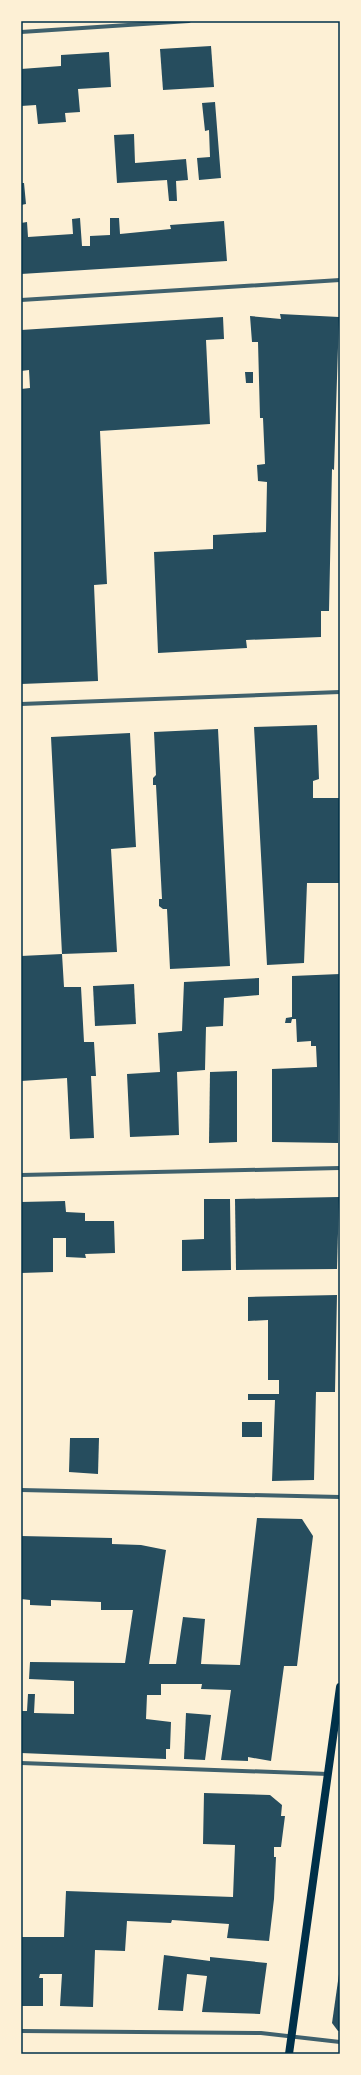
<svg xmlns="http://www.w3.org/2000/svg" width="361" height="2075" font-family="Quicksand,sans-serif">
<style>
.building{fill:#264d5e}
.lines{fill:none;stroke-linecap:round;stroke-linejoin:round}
.minor{stroke:#3f606c;stroke-width:4}
.secondary{stroke:#003049;stroke-width:8}
.neatline{fill:none;stroke:#003049;stroke-width:1.5}
</style>
<rect width="100%" height="100%" fill="#fdf0d5"/>
<g class="building">
<polygon points="211,46 214,87 163,90 160,49"/>
<polygon points="109,52 111,87 78,89 80,112 65,113 66,122 38,124 36,105 21,106 21,69 61,66 61,55"/>
<polygon points="215,102 221,178 199,180 197,158 210,157 209,130 205,131 202,103"/>
<polygon points="134,134 135,163 186,159 188,180 176,181 177,201 169,201 167,180 117,183 114,135"/>
<polygon points="21,183 24,183 26,204 21,205"/>
<polygon points="80,218 82,246 90,246 90,236 110,235 110,218 119,218 120,234 171,229 170,225 224,221 227,261 21,274 21,223 27,222 28,237 73,234 72,219"/>
<polygon points="280,314 339,317 334,470 332,469 329,611 321,611 321,637 246,640 247,648 158,653 154,552 213,549 213,535 266,532 267,482 258,481 257,465 265,464 263,418 260,418 258,342 252,342 250,316 281,319"/>
<polygon points="223,317 224,339 206,340 210,424 100,431 107,584 94,585 98,681 21,684 21,389 30,388 29,370 21,371 21,330"/>
<polygon points="245,372 253,372 253,383 246,383"/>
<polygon points="317,725 319,779 313,781 313,798 340,798 340,883 307,883 304,963 267,965 254,727"/>
<polygon points="218,729 230,966 170,969 167,909 163,909 159,906 159,899 162,899 156,785 153,785 153,778 156,775 154,732"/>
<polygon points="130,733 136,847 111,849 117,952 62,954 51,737"/>
<polygon points="62,954 64,987 81,987 84,1042 94,1042 96,1076 91,1076 94,1138 70,1139 67,1078 21,1081 21,956"/>
<polygon points="340,974 338,1143 272,1142 272,1069 317,1067 316,1046 311,1046 311,1041 297,1042 296,1019 292,1019 291,1023 285,1023 286,1018 292,1017 292,976"/>
<polygon points="259,978 259,995 224,998 223,1026 206,1027 205,1070 177,1072 179,1135 130,1137 127,1074 160,1072 158,1033 182,1031 184,982"/>
<polygon points="134,984 136,1024 95,1026 93,986"/>
<polygon points="237,1071 237,1142 209,1143 210,1072"/>
<polygon points="339,1197 337,1269 236,1270 235,1199"/>
<polygon points="204,1199 230,1199 231,1270 182,1271 182,1240 204,1239"/>
<polygon points="65,1201 66,1212 85,1213 85,1221 114,1221 115,1253 85,1254 86,1258 66,1257 66,1238 53,1238 53,1272 21,1273 21,1202"/>
<polygon points="337,1295 335,1392 316,1392 314,1480 272,1481 275,1400 248,1400 248,1394 279,1394 279,1380 268,1380 268,1320 248,1321 248,1297"/>
<rect x="242" y="1422" width="20" height="15"/>
<polygon points="70,1438 99,1438 98,1474 69,1472"/>
<polygon points="257,1518 302,1519 313,1536 297,1666 284,1666 271,1761 248,1757 248,1761 221,1760 231,1690 201,1689 202,1684 161,1684 161,1695 147,1695 146,1719 171,1722 170,1749 166,1749 166,1759 21,1753 21,1711 27,1711 28,1694 35,1694 34,1713 74,1714 74,1681 29,1679 30,1662 125,1663 133,1610 101,1610 101,1602 51,1600 51,1606 30,1605 30,1600 21,1599 21,1536 112,1538 112,1544 141,1545 166,1550 149,1664 176,1664 183,1617 205,1619 201,1664 240,1665"/>
<polygon points="186,1713 211,1715 205,1760 184,1759"/>
<polygon points="204,1793 270,1795 282,1805 281,1816 285,1816 281,1847 274,1847 274,1857 276,1857 274,1899 269,1941 227,1938 229,1924 172,1920 171,1923 127,1921 125,1951 95,1950 93,2007 60,2006 62,1974 40,1974 39,1978 43,1978 43,2006 21,2006 21,1937 64,1937 66,1891 233,1897 235,1845 203,1844"/>
<polygon points="164,1955 210,1961 210,1957 267,1963 260,2014 202,2012 207,1976 187,1974 183,2011 158,2010"/>
<polygon points="339,1974 340,1974 340,2031 338,2031 332,2023"/>
</g>
<g class="lines">
<g class="minor">
<polyline points="21,32 189,21"/>
<polyline points="21,300 340,280"/>
<polyline points="21,704 340,692"/>
<polyline points="21,1175 340,1168"/>
<polyline points="21,1490 340,1497"/>
<polyline points="21,1763 328,1774"/>
<polyline points="21,2031 261,2033 340,2042"/>
</g>
<polyline class="secondary" points="289,2054 340,1687"/>
</g>
<rect width="361" height="2075" fill="none" stroke="#fdf0d5" stroke-width="44"/>
<rect x="22" y="22" width="317" height="2031" class="neatline"/>
</svg>
